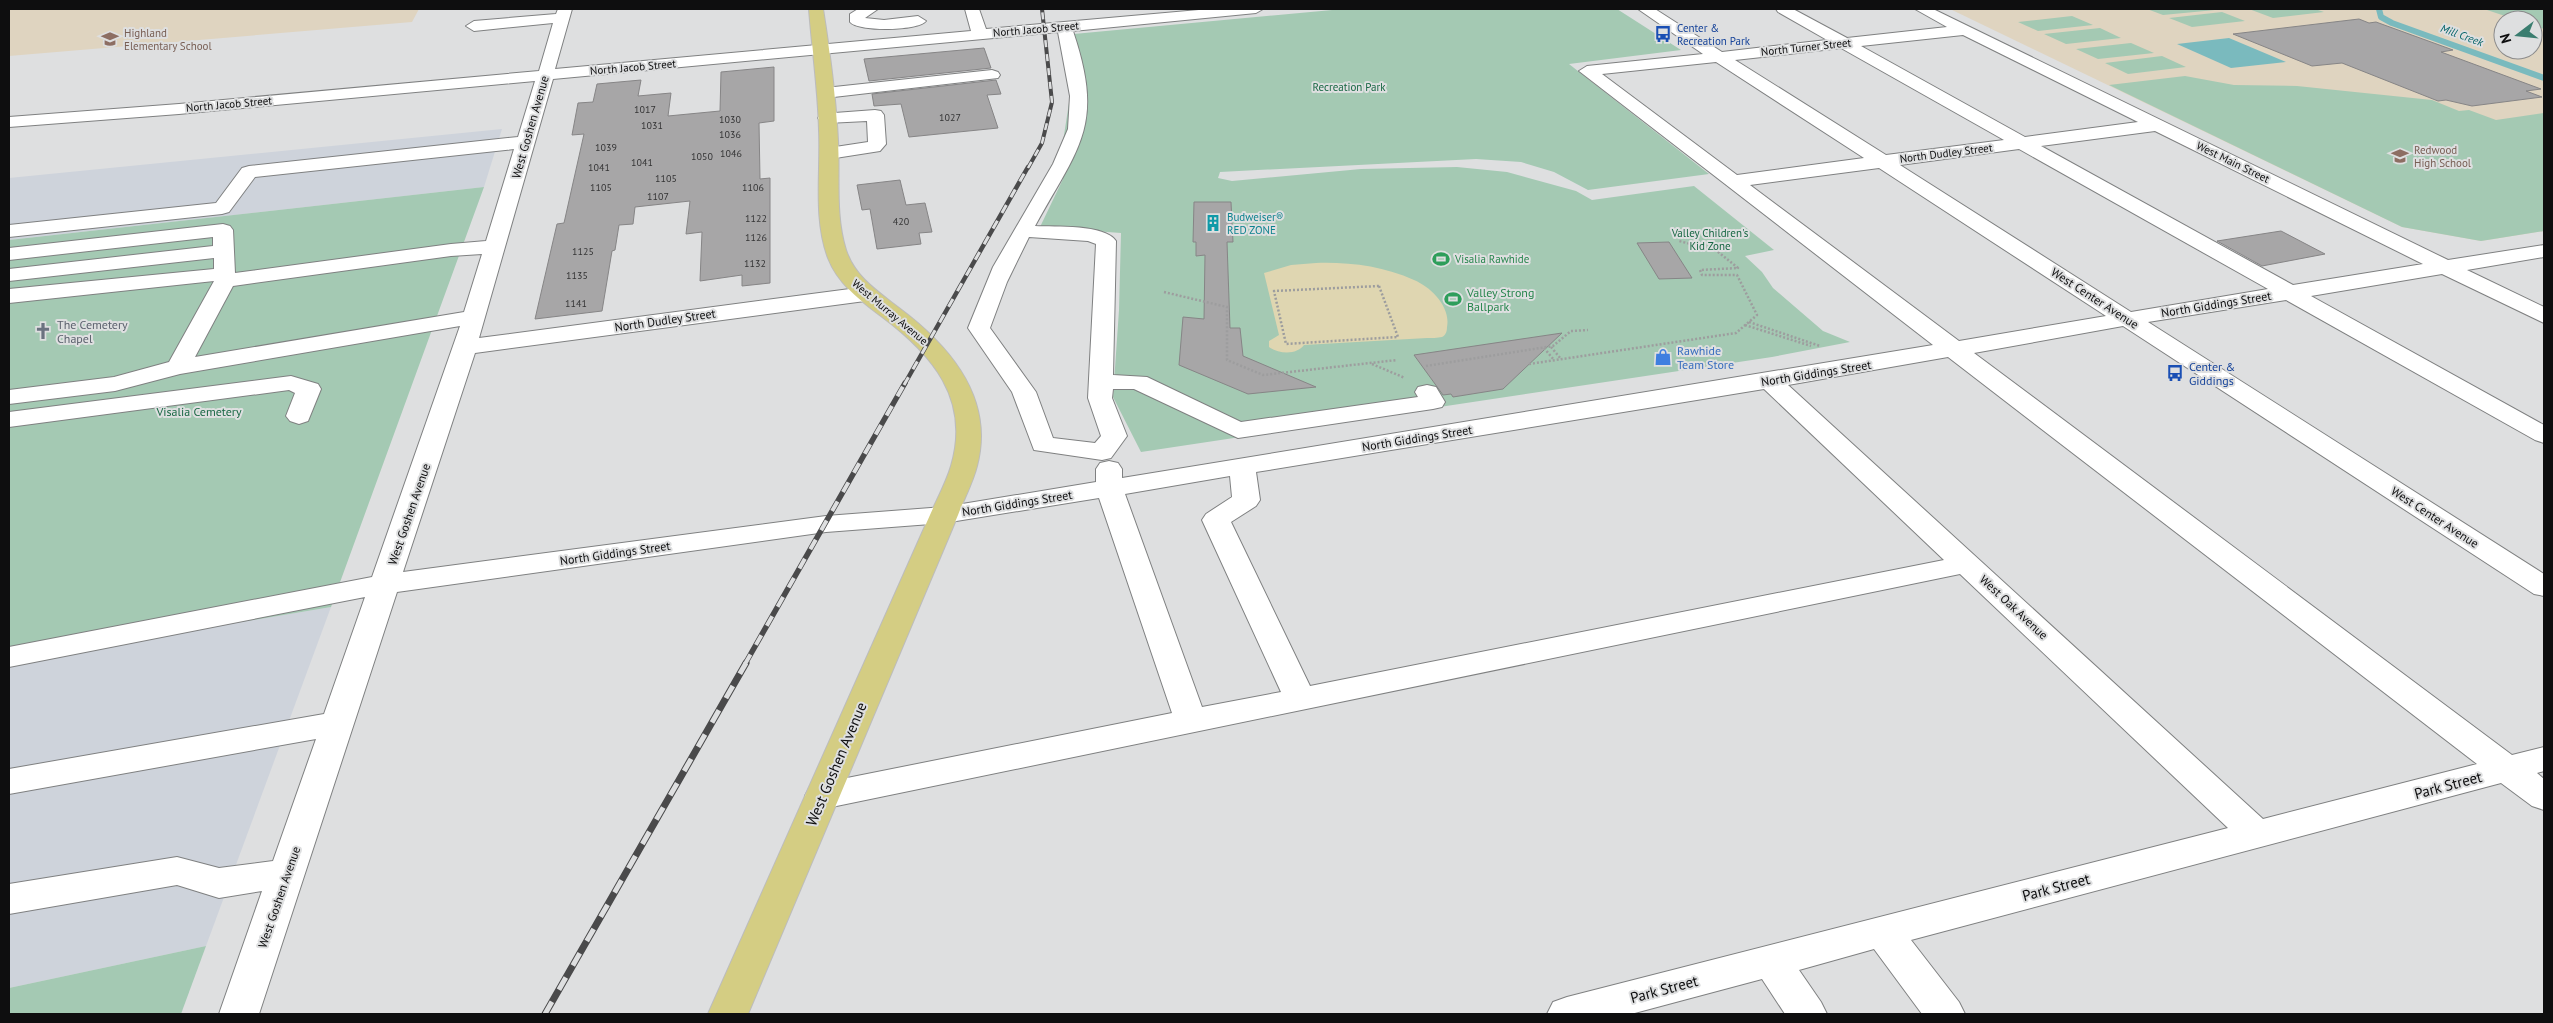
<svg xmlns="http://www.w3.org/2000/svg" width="2553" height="1023" font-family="'PT Sans',sans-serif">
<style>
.built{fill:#ced3db}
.education{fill:#dfd4c0;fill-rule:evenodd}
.green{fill:#a4c9b3}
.sand{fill:#dfd6b1}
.water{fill:#7ababe}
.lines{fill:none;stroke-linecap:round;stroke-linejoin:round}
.stream{stroke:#7ababe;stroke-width:6}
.building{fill:#a7a6a7;stroke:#868586}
.minor-casing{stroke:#7f8081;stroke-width:2}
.major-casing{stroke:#bcbcbc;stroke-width:2}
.path{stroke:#9d9d9e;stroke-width:2.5;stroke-dasharray:2 2;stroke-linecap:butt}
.minor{fill:#fff;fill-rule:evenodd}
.major{fill:#d4cd83;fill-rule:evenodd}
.rail-far3-casing{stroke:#4a4a4b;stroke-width:4}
.rail-far2-casing{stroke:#4a4a4b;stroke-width:4.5}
.rail-far1-casing{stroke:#4a4a4b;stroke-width:5.5}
.rail-casing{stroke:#4a4a4b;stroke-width:7}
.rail-far3{stroke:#dedfe0;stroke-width:2.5;stroke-dasharray:7;stroke-linecap:butt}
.rail-far2{stroke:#dedfe0;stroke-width:3;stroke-dasharray:9;stroke-linecap:butt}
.rail-far1{stroke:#dedfe0;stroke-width:4;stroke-dasharray:11;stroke-linecap:butt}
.rail{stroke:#dedfe0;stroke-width:5;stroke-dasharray:14;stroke-linecap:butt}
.labels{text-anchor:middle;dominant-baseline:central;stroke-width:4;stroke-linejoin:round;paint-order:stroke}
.number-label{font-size:10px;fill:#343435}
.far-transit-label{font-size:11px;fill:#164399;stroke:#dedfe0;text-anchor:start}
.far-street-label{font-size:11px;fill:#0e0e0f;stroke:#dedfe0}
.far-education-label{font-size:11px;fill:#785e54;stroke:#dedfe0;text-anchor:start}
.far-water-label{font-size:11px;font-style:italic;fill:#056469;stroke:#dedfe0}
.far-park-label{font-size:11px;fill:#176743;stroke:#dedfe0}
.far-culture-label{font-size:11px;fill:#0d838f;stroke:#dedfe0;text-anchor:start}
.far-leisure-label{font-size:11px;fill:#27864d;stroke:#dedfe0;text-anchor:start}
.street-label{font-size:12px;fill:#0e0e0f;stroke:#dedfe0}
.leisure-label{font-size:12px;fill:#27864d;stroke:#dedfe0;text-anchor:start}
.worship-label{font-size:12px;fill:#5b616d;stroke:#dedfe0;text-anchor:start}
.shop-label{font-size:12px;fill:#366cbe;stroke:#dedfe0;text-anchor:start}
.transit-label{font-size:12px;fill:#164399;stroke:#dedfe0;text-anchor:start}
.park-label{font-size:12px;fill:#176743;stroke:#dedfe0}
.near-street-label{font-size:15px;fill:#0e0e0f;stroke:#dedfe0}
</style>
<rect width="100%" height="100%" fill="#dedfe0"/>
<g class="built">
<polygon points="502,129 484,187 9,240 9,178"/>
<polygon points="331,607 206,946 9,988 9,666 62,652"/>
</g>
<g class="education">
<polygon points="9,9 419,9 412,22 9,56"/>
<path d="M1950,9H2544V231L2481,241L2402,227ZM2503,20H2533V50H2503Z"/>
</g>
<g class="green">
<polygon points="1343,9 1617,9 1681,50 1569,64 1709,174 1588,190 1554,172 1521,162 1476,159 1220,172 1218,178 1232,181 1361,169 1457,167 1507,172 1576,191 1592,200 1694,186 1774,250 1745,256 1762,272 1773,288 1823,331 1850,342 1772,357 1141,452 1113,397 1119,310 1121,233 1040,227 1063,179 1044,179 1062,148 1071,90 1063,35"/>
<polygon points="2147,9 2213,9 2215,10 2163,15"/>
<polygon points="2249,9 2315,9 2324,12 2273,18"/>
<polygon points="2484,9 2544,9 2544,29 2533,25 2533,20 2517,20"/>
<polygon points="2222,12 2245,21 2192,27 2169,18"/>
<polygon points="2072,16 2093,25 2038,31 2018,22"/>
<polygon points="2100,28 2121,38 2066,44 2044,34"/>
<polygon points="2131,43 2154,53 2098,59 2076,49"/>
<polygon points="2162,56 2186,67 2128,74 2105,63"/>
<polygon points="2185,76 2234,85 2297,86 2432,100 2459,111 2469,110 2496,120 2544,113 2544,231 2481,241 2402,227 2109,85"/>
<polygon points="484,187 331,607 62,652 9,666 9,240"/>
<polygon points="206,946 181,1014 9,1014 9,988"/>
</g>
<path class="sand" d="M1316,263C1349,262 1383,266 1414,280C1431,287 1451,307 1447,327C1447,331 1446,335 1442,337C1438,338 1431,338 1427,338L1304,345C1297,355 1279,354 1269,347V341L1279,335L1264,273L1291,265Z"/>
<polygon class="water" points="2229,38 2286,62 2231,68 2177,44"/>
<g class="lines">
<polyline class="stream" points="2379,9 2381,17 2392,23 2544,78"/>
</g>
<g class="building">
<polygon points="2359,19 2369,23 2376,22 2453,50 2441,52 2541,89 2526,91 2542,97 2472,106 2446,100 2438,101 2342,63 2312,66 2233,34"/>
<polygon points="984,48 991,68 869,81 864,59"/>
<polygon points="774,67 774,121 759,123 760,179 770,178 770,283 742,286 742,275 700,281 702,232 686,234 690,201 635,207 633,224 619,225 615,250 612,251 602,311 535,319 557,224 564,223 584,134 572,135 578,103 593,102 597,84 641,80 638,96 671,93 668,116 720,111 721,72"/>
<polygon points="996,80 1001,94 987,95 998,128 909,137 901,104 874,106 872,94"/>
<polygon points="900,180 906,205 925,203 932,232 919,233 921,244 877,249 870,209 862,210 857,185"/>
<polygon points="1194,202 1231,202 1233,242 1227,242 1230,328 1240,328 1243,356 1316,387 1248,394 1179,365 1183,317 1204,319 1205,255 1196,256 1196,242 1193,242"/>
<polygon points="2281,231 2325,254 2262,266 2217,241"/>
<polygon points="1669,242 1692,278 1659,279 1637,243"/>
<polygon points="1562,333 1503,389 1453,397 1451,394 1443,395 1414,355"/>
</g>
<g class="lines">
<g class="minor-casing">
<g id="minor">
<path d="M558,9H572L555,69L971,31L965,9H979L986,29L1210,9H1263L1256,13L1073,31C1105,126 1079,146 1035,226C1055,227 1105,224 1116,241L1113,375L1147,377L1241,422L1418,397L1415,392L1418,387L1427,385L1436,387L1445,402L1442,407L1433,409L1238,438L1134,389H1113L1112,398L1127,436L1111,458L1102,460L1034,450L1012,392L968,328L993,267L1053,164L1068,129L1070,96L1058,32L553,79L479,338L865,287L873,289L876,294L873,299L865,301L475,353L403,572L826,516L944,507L1096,482V469L1100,463L1109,461L1118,463L1122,469V478L1933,345L1579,71L1587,66L1703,54L1638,9H1655L1722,52L1827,40L1778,12L1776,9H1793L1847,38L1947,27L1915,9H1933L2448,260L2544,245V257L2467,270L2544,307V323L2442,274L2311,296L2544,425V443L2535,440L2286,300L2148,322L2544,574V596L2534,594L2123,326L1974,353L2512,755L2544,747V771L2537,773L2544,779V810L2532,806L2501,783L1911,940L1959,1002L1965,1014H1922L1874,949L1799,970L1821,1002L1827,1014H1785L1762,979L1631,1014H1547L1553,1002L1567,997L2228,828L1960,574L822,809L810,805L805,796L810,787L822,783L1172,713L1099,498L944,523L826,532L397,592L259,1014H219L262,891L219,898L177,885L9,914V884L177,857L219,868L273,861L316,739L9,794V769L324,714L365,597L9,667V647L372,577L460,326L180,374L115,391L9,404V390L114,377L169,362L214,281L9,303V289L214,269V258L9,281V269L213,246V237L9,260V248L223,224L230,226L233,230L235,273L451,244L486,241L514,149L255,177L229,212L222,214L9,237V225L216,203L242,168L249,166L518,137L535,81L179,114L9,127V117L179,104L539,71L553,23L474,31L466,26L474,21L556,14ZM1963,35L2138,122L2025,137L1861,46ZM1841,48L2004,140L1886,155L1735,60ZM1716,62L1864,158L1737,175L1602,74ZM2155,131L2423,264L2293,285L2041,146ZM2019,149L2268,289L2131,312L1900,165ZM1879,168L2106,316L1959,341L1750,185ZM1029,237L1088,241L1096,244L1088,398L1101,436L1095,443L1053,438L1036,392L990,328L1007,282ZM482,254L464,312L195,357L233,286L451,256ZM1948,357L2477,764L2263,819L1788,385ZM1764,389L1944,560L1310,686L1231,522L1256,506L1260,500L1256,472ZM1230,476L1232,497L1206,514L1202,520L1281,692L1202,707L1125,494Z"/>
<path d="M858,9H878L865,18L884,20L918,16L926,21C919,31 858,32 850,22V14Z"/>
<polygon points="992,70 998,72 1000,75 998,78 825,98 819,97 817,93 819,89 825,88"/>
<polygon points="875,110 881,111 884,115 886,144 880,151 829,159 822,157 820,153 822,149 868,142 867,121 827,123 821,122 818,118 821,114"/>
<polygon points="291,376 318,384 321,389 308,421 299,424 290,421 286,416 295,393 289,390 9,427 9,412"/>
</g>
</g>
<g class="major-casing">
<path id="major" d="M809,9H823C830,53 836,97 838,141C840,177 835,215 846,250C855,277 877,291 899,308C950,346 995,398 977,466C973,482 964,499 958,515L748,1014H708L930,515C937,499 946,483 951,466C971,399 932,354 881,316C860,300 838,284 828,258C813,218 821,172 819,130C818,89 812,49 809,9Z"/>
</g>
<g class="path">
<polygon points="1379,286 1398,337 1286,344 1274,291"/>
<polyline points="1164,292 1227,307 1227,360 1263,375 1397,360"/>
<polyline points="1749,322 1820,346"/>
<polyline points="1745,325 1811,346"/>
<polyline points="1551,347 1561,359"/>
<polyline points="1544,348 1554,360"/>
<polyline points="1372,364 1405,378"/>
<polyline points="1529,364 1736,333 1757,315 1737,275 1702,275 1700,270 1738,268 1717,251 1679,241"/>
<polyline points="1426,366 1553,346 1571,331 1588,330"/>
</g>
<use href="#minor" class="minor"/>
<use href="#major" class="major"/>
<g class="rail-far3-casing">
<polyline id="rail-far3" points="1028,168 1042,143 1052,102 1042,9"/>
</g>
<g class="rail-far2-casing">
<polyline id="rail-far2" points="904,385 1028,167"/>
</g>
<g class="rail-far1-casing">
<polyline id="rail-far1" points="745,664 905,383"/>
</g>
<g class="rail-casing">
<polyline id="rail" points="545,1014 746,663"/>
</g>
<use href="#rail-far3" class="rail-far3"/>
<use href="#rail-far2" class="rail-far2"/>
<use href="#rail-far1" class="rail-far1"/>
<use href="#rail" class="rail"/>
</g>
<defs>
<g id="bus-bare" transform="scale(1.35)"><path d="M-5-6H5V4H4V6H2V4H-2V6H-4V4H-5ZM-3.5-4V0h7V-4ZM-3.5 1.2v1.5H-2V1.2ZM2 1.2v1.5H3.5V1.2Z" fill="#1a4fb4" stroke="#dedfe0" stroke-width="2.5" paint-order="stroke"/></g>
<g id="school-bare" transform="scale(1.35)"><path d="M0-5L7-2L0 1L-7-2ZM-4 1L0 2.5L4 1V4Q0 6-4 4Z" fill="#8d6e63" stroke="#dedfe0" stroke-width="2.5" paint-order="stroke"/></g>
<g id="building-bare" transform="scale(1.35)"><path d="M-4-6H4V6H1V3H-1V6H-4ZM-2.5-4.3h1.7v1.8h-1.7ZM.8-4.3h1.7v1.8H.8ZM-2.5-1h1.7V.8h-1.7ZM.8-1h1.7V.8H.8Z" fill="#0f9aa8" stroke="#dedfe0" stroke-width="2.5" paint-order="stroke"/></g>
<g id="stadium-bare" transform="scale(1.35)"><path d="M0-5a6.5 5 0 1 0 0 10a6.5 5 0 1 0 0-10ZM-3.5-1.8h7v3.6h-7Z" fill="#2e9e5b" stroke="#dedfe0" stroke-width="2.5" paint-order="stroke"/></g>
<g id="church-bare" transform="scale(1.35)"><path d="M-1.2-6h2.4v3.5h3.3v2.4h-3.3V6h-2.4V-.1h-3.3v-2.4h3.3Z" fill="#6b7280" stroke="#dedfe0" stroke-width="2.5" paint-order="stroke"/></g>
<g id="shop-bare" transform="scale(1.35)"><path d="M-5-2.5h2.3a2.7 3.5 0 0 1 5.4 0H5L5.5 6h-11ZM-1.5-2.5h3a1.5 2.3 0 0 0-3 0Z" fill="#3f7fe0" stroke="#dedfe0" stroke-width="2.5" paint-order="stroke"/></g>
</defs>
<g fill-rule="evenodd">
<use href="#bus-bare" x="1663" y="34"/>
<use href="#school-bare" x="110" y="39"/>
<use href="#school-bare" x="2400" y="156"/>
<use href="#building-bare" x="1213" y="223"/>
<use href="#stadium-bare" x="1441" y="259"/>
<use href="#stadium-bare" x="1453" y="299"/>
<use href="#church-bare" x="43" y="331"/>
<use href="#shop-bare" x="1663" y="357"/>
<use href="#bus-bare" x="2175" y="373"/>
</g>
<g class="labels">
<g class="number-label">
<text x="645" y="109">1017</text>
<text x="950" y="117">1027</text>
<text x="730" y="119">1030</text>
<text x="652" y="125">1031</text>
<text x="730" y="134">1036</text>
<text x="606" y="147">1039</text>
<text x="731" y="153">1046</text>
<text x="702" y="156">1050</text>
<text x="642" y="162">1041</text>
<text x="599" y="167">1041</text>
<text x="666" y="178">1105</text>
<text x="601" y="187">1105</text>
<text x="753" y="187">1106</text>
<text x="658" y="196">1107</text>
<text x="756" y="218">1122</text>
<text x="901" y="221">420</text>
<text x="756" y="237">1126</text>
<text x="583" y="251">1125</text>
<text x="755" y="263">1132</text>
<text x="577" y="275">1135</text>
<text x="576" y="303">1141</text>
</g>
<g class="far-transit-label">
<text x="1677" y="28">Center &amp;<tspan x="1677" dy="13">Recreation Park</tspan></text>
</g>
<g class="far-street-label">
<text transform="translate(1036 29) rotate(-5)">North Jacob Street</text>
<text transform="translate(1806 47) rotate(-6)">North Turner Street</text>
<text transform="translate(633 67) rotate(-5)">North Jacob Street</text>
<text transform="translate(229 104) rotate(-5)">North Jacob Street</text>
<text transform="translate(1946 153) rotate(-7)">North Dudley Street</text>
<text transform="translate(2233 162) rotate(26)">West Main Street</text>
<text transform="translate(890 312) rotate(40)">West Murray Avenue</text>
</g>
<g class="far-education-label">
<text x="124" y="33">Highland<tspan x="124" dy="13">Elementary School</tspan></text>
<text x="2414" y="150">Redwood<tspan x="2414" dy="13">High School</tspan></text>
</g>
<g class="far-water-label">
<text transform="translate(2462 35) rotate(20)">Mill Creek</text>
</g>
<g class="far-park-label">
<text x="1349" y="87">Recreation Park</text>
<text x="1710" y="233">Valley Children's<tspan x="1710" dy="13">Kid Zone</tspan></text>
</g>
<g class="far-culture-label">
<text x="1227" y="217">Budweiser®<tspan x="1227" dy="13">RED ZONE</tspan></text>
</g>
<g class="far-leisure-label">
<text x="1455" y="259">Visalia Rawhide</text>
</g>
<g class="street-label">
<text transform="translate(530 127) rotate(-74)">West Goshen Avenue</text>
<text transform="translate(2095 298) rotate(33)">West Center Avenue</text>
<text transform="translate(2216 304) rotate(-9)">North Giddings Street</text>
<text transform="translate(665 320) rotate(-8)">North Dudley Street</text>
<text transform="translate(1816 373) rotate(-9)">North Giddings Street</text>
<text transform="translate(1417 438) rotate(-9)">North Giddings Street</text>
<text transform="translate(1017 503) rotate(-9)">North Giddings Street</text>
<text transform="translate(409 514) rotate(-71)">West Goshen Avenue</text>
<text transform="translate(2435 517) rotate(33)">West Center Avenue</text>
<text transform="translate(615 553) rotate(-8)">North Giddings Street</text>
<text transform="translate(2014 607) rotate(43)">West Oak Avenue</text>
<text transform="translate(279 897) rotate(-71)">West Goshen Avenue</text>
</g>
<g class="leisure-label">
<text x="1467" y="292">Valley Strong<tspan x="1467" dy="14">Ballpark</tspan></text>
</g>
<g class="worship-label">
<text x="57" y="324">The Cemetery<tspan x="57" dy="14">Chapel</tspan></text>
</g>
<g class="shop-label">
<text x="1677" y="350">Rawhide<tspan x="1677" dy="14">Team Store</tspan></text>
</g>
<g class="transit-label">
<text x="2189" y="366">Center &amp;<tspan x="2189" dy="14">Giddings</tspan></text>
</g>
<g class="park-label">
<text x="199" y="411">Visalia Cemetery</text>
</g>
<g class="near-street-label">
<text transform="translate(836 764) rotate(-67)">West Goshen Avenue</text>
<text transform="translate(2448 785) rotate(-15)">Park Street</text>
<text transform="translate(2056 887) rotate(-15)">Park Street</text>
<text transform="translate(1664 989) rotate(-15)">Park Street</text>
</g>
</g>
<rect width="2553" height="1023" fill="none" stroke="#0e0e0f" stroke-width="20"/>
<g transform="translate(2518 35) rotate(254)"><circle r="24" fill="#dedfe0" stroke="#8b8b8c"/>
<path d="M0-4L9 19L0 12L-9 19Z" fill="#3a7d6f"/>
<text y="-8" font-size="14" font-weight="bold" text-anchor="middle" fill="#0e0e0f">N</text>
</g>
</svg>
